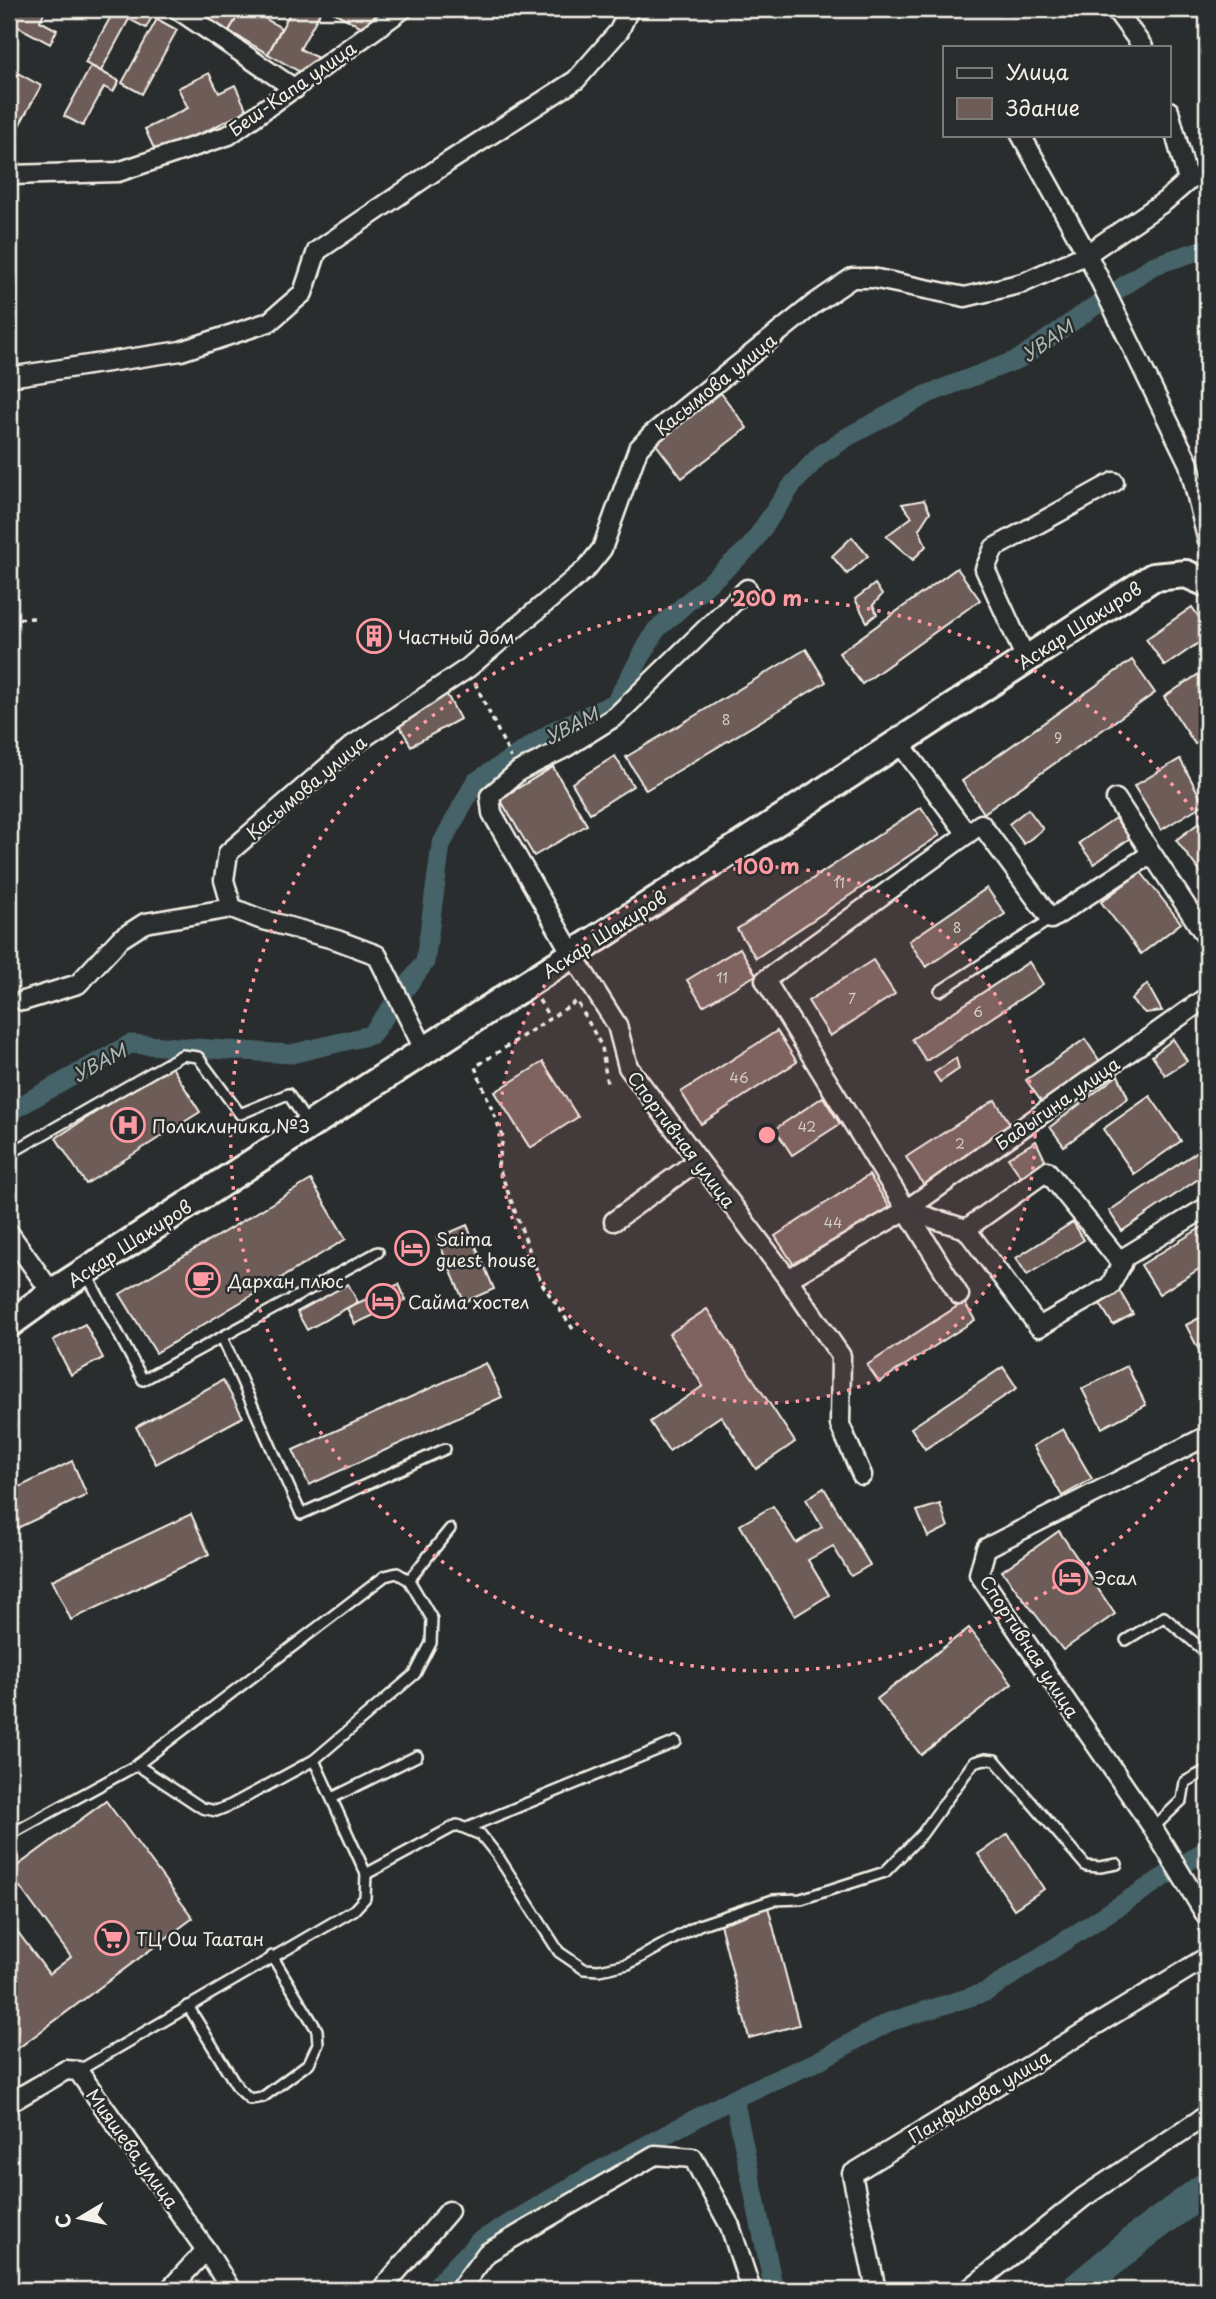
<svg xmlns="http://www.w3.org/2000/svg" width="1216" height="2299" font-family="'Playpen Sans',sans-serif">
<style>
.lines{fill:none;stroke-linecap:round;stroke-linejoin:round}
.canal{stroke:#456467;stroke-width:19}
.river{stroke:#456467;stroke-width:32}
.building{fill:#6e5c58;stroke:#f4f1e8;stroke-width:2}
.lane-casing{stroke:#f4f1e8;stroke-width:14}
.street-casing{stroke:#f4f1e8;stroke-width:23}
.secondary-casing{stroke:#f4f1e8;stroke-width:32}
.path{stroke:#f4f1e8;stroke-width:3.5;stroke-dasharray:5 5;stroke-linecap:butt}
.lane{stroke:#2a2d2e;stroke-width:9}
.street{stroke:#2a2d2e;stroke-width:18}
.secondary{stroke:#2a2d2e;stroke-width:26}
.ring{fill:none;stroke:#ff9aa2;stroke-width:3.5;stroke-dasharray:3.5 7}
.labels{text-anchor:middle;dominant-baseline:central;stroke-width:5;stroke-linejoin:round;paint-order:stroke}
.number-label{font-size:14px;fill:#d2ccc4}
.street-label{font-size:18px;fill:#f4f1e8;stroke:#2a2d2e}
.poi-label{font-size:18px;fill:#f4f1e8;stroke:#2a2d2e;text-anchor:start}
.water-label{font-size:19px;font-style:italic;fill:#aeb9b4;stroke:#2a2d2e}
.centre{fill:#ff9aa2;stroke:#2a2d2e;stroke-width:3.5}
.ring-label{font-size:21px;text-anchor:middle;font-weight:bold;fill:#ff9aa2;stroke:#2a2d2e;stroke-width:5;stroke-linejoin:round;paint-order:stroke}
</style>
<rect width="100%" height="100%" fill="#2a2d2e"/>
<filter id="ink" filterUnits="userSpaceOnUse"><feTurbulence type="fractalNoise" baseFrequency=".0143" numOctaves="2"/><feDisplacementMap in="SourceGraphic" scale="14" xChannelSelector="R" yChannelSelector="G"/><feConvolveMatrix kernelMatrix="1 2 1 2 8 2 1 2 1" color-interpolation-filters="sRGB"/></filter>
<g filter="url(#ink)">
<g class="lines">
<g class="canal">
<polyline points="9,1112 130,1044 291,1054 371,1035 425,962 441,845 475,782 555,730 615,703 656,630 750,547 793,484 820,455 849,436 928,394 1019,359 1152,266 1207,248"/>
<polyline points="734,2098 774,2290"/>
<polyline points="432,2290 478,2242 596,2172 734,2098 816,2062 889,2022 986,1992 1207,1849"/>
</g>
<polyline class="river" points="1076,2290 1141,2236 1207,2187"/>
</g>
<g class="building">
<polygon points="21,9 46,9 40,21 57,30 50,44 13,24"/>
<polygon points="110,9 156,9 146,28 129,19 101,71 85,63 114,11"/>
<polygon points="193,9 242,9 229,31"/>
<polygon points="242,9 249,9 281,28 268,54 229,31"/>
<polygon points="292,9 322,9 300,49 320,59 302,73 268,54"/>
<polygon points="327,9 384,9 362,27"/>
<polygon points="157,19 177,30 142,94 122,83"/>
<polygon points="91,66 119,81 113,92 104,87 83,126 64,116"/>
<polygon points="9,68 41,86 15,133 9,129"/>
<polygon points="209,73 219,93 235,85 247,111 157,155 145,129 188,108 178,88"/>
<polygon points="721,393 747,428 682,478 655,443"/>
<polygon points="924,500 930,512 919,529 926,546 913,560 886,536 912,517 902,504"/>
<polygon points="852,537 868,556 847,574 832,556"/>
<polygon points="957,568 980,600 862,684 839,653"/>
<polygon points="875,584 882,595 873,605 877,614 867,622 855,599"/>
<polygon points="1192,607 1207,629 1207,637 1165,666 1146,639"/>
<polygon points="372,621 390,633 376,652 359,639"/>
<polygon points="806,649 826,682 646,790 626,757"/>
<polygon points="1132,660 1155,693 984,813 962,781"/>
<polygon points="1199,674 1207,687 1207,736 1195,744 1164,697"/>
<polygon points="446,693 460,719 411,746 397,721"/>
<polygon points="615,756 633,786 590,813 572,783"/>
<polygon points="1180,759 1204,804 1161,830 1134,786"/>
<polygon points="553,767 587,825 534,856 500,799"/>
<polygon points="921,807 940,835 756,958 737,929"/>
<polygon points="1028,809 1043,829 1024,844 1009,824"/>
<polygon points="1207,817 1207,881 1176,840"/>
<polygon points="1115,818 1130,838 1094,864 1079,843"/>
<polygon points="1141,872 1181,923 1141,954 1101,902"/>
<polygon points="987,888 1005,914 926,967 909,941"/>
<polygon points="740,948 756,975 703,1006 687,980"/>
<polygon points="873,960 895,994 830,1036 808,1001"/>
<polygon points="1029,962 1043,984 926,1061 912,1039"/>
<polygon points="1147,984 1162,1011 1145,1013 1131,1000"/>
<polygon points="777,1031 797,1062 701,1124 681,1092"/>
<polygon points="1085,1039 1101,1063 1043,1104 1026,1080"/>
<polygon points="1173,1039 1187,1061 1165,1075 1152,1056"/>
<polygon points="956,1058 959,1069 940,1082 934,1073"/>
<polygon points="543,1062 578,1117 530,1148 495,1092"/>
<polygon points="170,1064 200,1112 86,1184 56,1138"/>
<polygon points="1118,1075 1128,1098 1064,1146 1050,1127"/>
<polygon points="1150,1096 1181,1141 1134,1174 1103,1129"/>
<polygon points="823,1097 840,1124 792,1155 775,1129"/>
<polygon points="995,1100 1014,1130 925,1187 906,1157"/>
<polygon points="1036,1141 1047,1164 1024,1181 1008,1158"/>
<polygon points="1198,1151 1207,1165 1207,1173 1122,1231 1109,1211"/>
<polygon points="869,1175 890,1208 796,1268 775,1236"/>
<polygon points="311,1180 346,1239 156,1353 120,1294"/>
<polygon points="1073,1222 1084,1240 1027,1275 1016,1258"/>
<polygon points="1207,1224 1207,1264 1159,1294 1141,1265"/>
<polygon points="467,1225 494,1289 464,1302 437,1238"/>
<polygon points="348,1284 358,1302 307,1330 297,1312"/>
<polygon points="399,1284 406,1300 355,1324 347,1308"/>
<polygon points="1119,1290 1133,1314 1113,1325 1099,1302"/>
<polygon points="964,1302 975,1320 879,1382 867,1365"/>
<polygon points="707,1309 795,1442 756,1469 721,1416 669,1451 650,1422 703,1386 669,1334"/>
<polygon points="1207,1314 1207,1366 1186,1325"/>
<polygon points="85,1324 103,1358 71,1375 53,1340"/>
<polygon points="486,1363 502,1397 309,1485 293,1450"/>
<polygon points="1127,1366 1146,1405 1102,1428 1082,1389"/>
<polygon points="1003,1367 1017,1388 925,1449 911,1428"/>
<polygon points="223,1380 243,1417 156,1464 136,1427"/>
<polygon points="1063,1429 1092,1479 1062,1496 1033,1446"/>
<polygon points="72,1461 87,1495 9,1532 9,1492"/>
<polygon points="824,1488 870,1565 851,1576 833,1546 808,1560 829,1595 795,1616 740,1525 773,1506 796,1543 822,1527 806,1499"/>
<polygon points="940,1504 948,1527 928,1537 917,1511"/>
<polygon points="191,1514 209,1554 71,1620 52,1580"/>
<polygon points="1059,1531 1115,1614 1063,1650 1002,1571"/>
<polygon points="969,1628 1012,1684 921,1755 877,1699"/>
<polygon points="106,1801 193,1918 9,2055 9,1920 49,1974 71,1957 9,1872"/>
<polygon points="1008,1834 1044,1889 1014,1909 978,1854"/>
<polygon points="768,1907 799,2025 749,2038 719,1920"/>
</g>
<g class="lines">
<g class="lane-casing">
<g id="lane">
<polyline points="940,991 1051,919"/>
<polyline points="9,1154 182,1055 198,1057 240,1114 288,1094 308,1124"/>
<polyline points="86,1273 143,1380 378,1252"/>
<polyline points="222,1337 301,1514 445,1449"/>
<polyline points="1126,1640 1164,1617 1207,1653"/>
<polyline points="137,1765 202,1808 216,1811 231,1805 314,1760 415,1674 431,1643 432,1619 409,1580 450,1529"/>
<polyline points="332,1798 417,1756"/>
<polyline points="467,1828 676,1742"/>
<polyline points="1153,1828 1182,1800 1185,1782 1207,1770"/>
<polyline points="9,1835 137,1765 385,1576 397,1573 409,1580"/>
<polyline points="366,1874 457,1825 481,1835 497,1855 559,1952 584,1969 599,1970 628,1964 699,1925 773,1900 801,1899 885,1872 922,1834 974,1762 985,1759 995,1760 1086,1866 1100,1867 1117,1864"/>
<polyline points="188,2006 238,2088 250,2099 263,2097 309,2063 318,2044 317,2030 272,1956"/>
<polyline points="78,2071 354,1910 365,1898 366,1874 314,1760"/>
</g>
</g>
<g class="street-casing">
<g id="street">
<polyline points="177,9 295,89"/>
<polyline points="1115,9 1143,47"/>
<polyline points="1169,111 1188,181"/>
<polyline points="1021,135 1087,254 1189,464 1207,538"/>
<polyline points="9,175 118,172 229,135 403,9"/>
<polyline points="9,377 181,351 269,322 303,293 317,251 448,162 576,80 619,31 629,9"/>
<polyline points="747,589 616,716 565,748 519,771 490,796 492,813 572,954 617,1025 628,1067 788,1279 841,1356 840,1425 862,1475"/>
<polyline points="1026,659 985,569 994,548 1114,482"/>
<polyline points="899,742 967,834"/>
<polyline points="1116,799 1207,938"/>
<polyline points="23,1001 78,984 120,939 145,923 232,908"/>
<polyline points="425,1051 377,955 337,940 260,919 232,908 224,880 228,853 353,745 468,668 586,569 602,549 638,449 651,435 814,304 852,278 872,278 965,297 1023,283 1087,254 1165,201 1188,181 1207,173"/>
<polyline points="906,1210 966,1229 1039,1327 1110,1286 1125,1257 1207,1207"/>
<polyline points="614,1221 697,1161"/>
<polyline points="966,1229 1047,1171 1122,1264"/>
<polyline points="9,1233 52,1293"/>
<polyline points="788,1279 906,1210 1207,997"/>
<polyline points="959,1295 765,980 981,824 1051,919 1151,854"/>
<polyline points="1207,1436 986,1548 979,1574 1153,1828 1207,1917"/>
<polyline points="9,2103 66,2070 78,2071 206,2250 231,2290"/>
<polyline points="169,2290 206,2250"/>
<polyline points="381,2290 449,2211"/>
<polyline points="459,2290 487,2253 655,2155 693,2158 730,2226 751,2290"/>
<polyline points="876,2290 852,2174 1207,1957"/>
<polyline points="968,2290 1084,2197 1207,2115"/>
</g>
</g>
<g class="secondary-casing">
<polyline id="secondary" points="9,1324 52,1293 1153,577 1186,574 1207,583"/>
</g>
<g class="path">
<polyline points="9,619 34,618"/>
<polyline points="475,683 511,758"/>
<polyline points="539,1000 549,1017"/>
<polyline points="573,1329 541,1282 498,1165 503,1137 475,1067 577,1001 602,1047 607,1084"/>
</g>
<use href="#lane" class="lane"/>
<use href="#street" class="street"/>
<use href="#secondary" class="secondary"/>
</g>
</g>
<circle cx="767" cy="1135" r="268" fill="#ff9aa2" fill-opacity=".12"/>
<g class="ring">
<circle cx="767" cy="1135" r="268"/>
<path d="M1206 1442A536 536 0 1 1 1206 828"/>
</g>
<defs>
<g id="building-ring" transform="scale(1.75)"><circle r="9.5" fill="#2a2d2e" stroke="#ff9aa2" stroke-width="1.5"/><path d="M-4-6H4V6H1V3H-1V6H-4ZM-2.5-4.3h1.7v1.8h-1.7ZM.8-4.3h1.7v1.8H.8ZM-2.5-1h1.7V.8h-1.7ZM.8-1h1.7V.8H.8Z" fill="#ff9aa2"/></g>
<g id="hospital-ring" transform="scale(1.75)"><circle r="9.5" fill="#2a2d2e" stroke="#ff9aa2" stroke-width="1.5"/><path d="M-5-5h3v3.5h4V-5h3V5h-3V1.5h-4V5h-3Z" fill="#ff9aa2"/></g>
<g id="hotel-ring" transform="scale(1.75)"><circle r="9.5" fill="#2a2d2e" stroke="#ff9aa2" stroke-width="1.5"/><path d="M-6-4.5h1.5V1H6V5H4.5V3h-9V5H-6ZM-4 0a1.8 1.8 0 1 1 3.6 0ZM.5 0V-2.5h3Q6-2.5 6 0Z" fill="#ff9aa2"/></g>
<g id="cafe-ring" transform="scale(1.75)"><circle r="9.5" fill="#2a2d2e" stroke="#ff9aa2" stroke-width="1.5"/><path d="M-5.5-4.5H6V0H3Q3 3.5 0 3.5H-2.5Q-5.5 3.5-5.5 0ZM3-3.2v2h1.7v-2ZM-6 4.5H4V6H-6Z" fill="#ff9aa2"/></g>
<g id="supermarket-ring" transform="scale(1.75)"><circle r="9.5" fill="#2a2d2e" stroke="#ff9aa2" stroke-width="1.5"/><path d="M-6-5.5h2.5l.6 2H6L4.5 2H-2.5L-4.4-4H-6ZM-1.5 3.2a1.3 1.3 0 1 0 .1 0ZM3 3.2a1.3 1.3 0 1 0 .1 0Z" fill="#ff9aa2"/></g>
</defs>
<g fill-rule="evenodd">
<use href="#building-ring" x="374" y="636"/>
<use href="#hospital-ring" x="128" y="1125"/>
<use href="#hotel-ring" x="412" y="1248"/>
<use href="#cafe-ring" x="203" y="1280"/>
<use href="#hotel-ring" x="383" y="1301"/>
<use href="#hotel-ring" x="1070" y="1577"/>
<use href="#supermarket-ring" x="112" y="1938"/>
</g>
<g class="labels">
<g class="number-label">
<text x="726" y="719">8</text>
<text x="1058" y="737">9</text>
<text x="839" y="882">11</text>
<text x="957" y="927">8</text>
<text x="722" y="977">11</text>
<text x="852" y="998">7</text>
<text x="978" y="1011">6</text>
<text x="739" y="1077">46</text>
<text x="807" y="1126">42</text>
<text x="960" y="1143">2</text>
<text x="833" y="1222">44</text>
</g>
<g class="street-label">
<text transform="translate(292 88) rotate(-35)">Беш-Капа улица</text>
<text transform="translate(715 384) rotate(-39)">Касымова улица</text>
<text transform="translate(1079 625) rotate(-33)">Аскар Шакиров</text>
<text transform="translate(306 787) rotate(-40)">Касымова улица</text>
<text transform="translate(604 934) rotate(-33)">Аскар Шакиров</text>
<text transform="translate(1057 1103) rotate(-35)">Бадыгина улица</text>
<text transform="translate(682 1139) rotate(53)">Спортивная улица</text>
<text transform="translate(129 1243) rotate(-33)">Аскар Шакиров</text>
<text transform="translate(1030 1646) rotate(57)">Спортивная улица</text>
<text transform="translate(979 2096) rotate(-31)">Панфилова улица</text>
<text transform="translate(133 2148) rotate(54)">Мияшева улица</text>
</g>
<g class="poi-label">
<text x="398" y="636">Частный дом</text>
<text x="152" y="1125">Поликлиника №3</text>
<text x="436" y="1238">Saima<tspan x="436" dy="21">guest house</tspan></text>
<text x="228" y="1280">Дархан плюс</text>
<text x="408" y="1301">Сайма хостел</text>
<text x="1094" y="1577">Эсал</text>
<text x="136" y="1938">ТЦ Ош Таатан</text>
</g>
<g class="water-label">
<text transform="translate(1047 340) rotate(-34)">УВАМ</text>
<text transform="translate(571 725) rotate(-27)">УВАМ</text>
<text transform="translate(99 1062) rotate(-28)">УВАМ</text>
</g>
</g>
<circle cx="767" cy="1135" r="10" class="centre"/>
<g class="ring-label">
<text x="767" y="606">200 m</text>
<text x="767" y="874">100 m</text>
</g>
<rect width="1216" height="2299" fill="none" stroke="#2a2d2e" stroke-width="35"/>
<rect x="18" y="18" width="1181" height="2264" fill="none" stroke="#f4f1e8" stroke-width="2.5" filter="url(#ink)"/>
<rect x="943" y="46" width="228" height="91" fill="#2a2d2e" stroke="#7b7b78" stroke-width="2"/>
<rect x="957" y="68" width="35" height="10" fill="#2a2d2e" stroke="#7b7b78" stroke-width="2"/>
<text x="1006" y="80" font-size="21" fill="#f4f1e8">Улица</text>
<rect x="957" y="98" width="35" height="21" fill="#6e5c58" stroke="#7b7b78" stroke-width="2"/>
<text x="1006" y="116" font-size="21" fill="#f4f1e8">Здание</text>
<g transform="translate(80 2218) rotate(260)" stroke="#2a2d2e" stroke-width="5" paint-order="stroke">
<path d="M0-5L12 26L0 18L-12 26Z" fill="#f4f1e8"/>
<text y="-10" font-size="19" font-weight="bold" text-anchor="middle" fill="#f4f1e8">С</text>
</g>
</svg>
